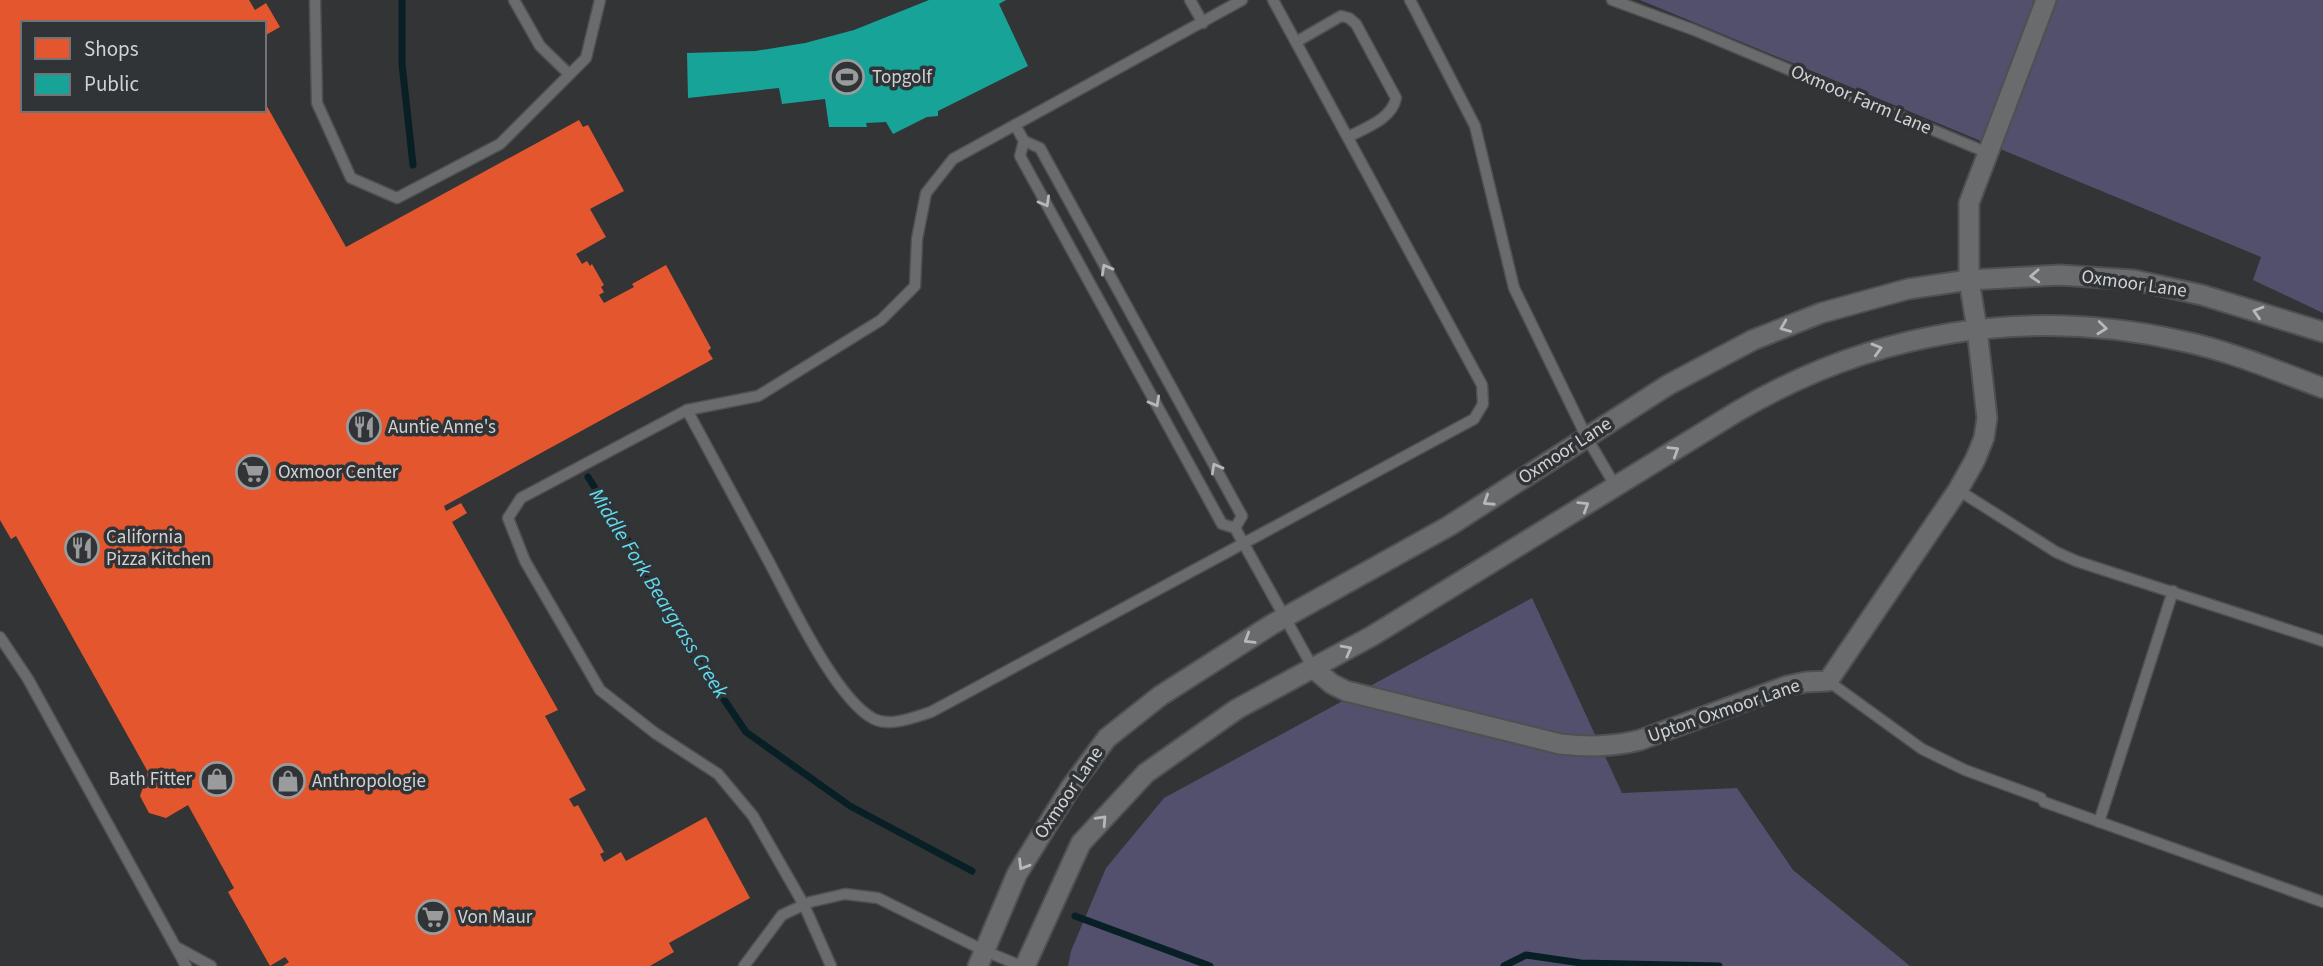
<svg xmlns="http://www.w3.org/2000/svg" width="2323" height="966" font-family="'Source Sans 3',sans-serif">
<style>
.green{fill:#52506c}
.shops{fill:#e4572e}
.public{fill:#17a398}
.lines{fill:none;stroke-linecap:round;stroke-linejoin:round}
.stream{stroke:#082025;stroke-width:7}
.service-casing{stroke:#4e5051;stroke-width:13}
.minor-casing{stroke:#4e5051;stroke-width:23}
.service{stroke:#696b6c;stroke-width:10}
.minor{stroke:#696b6c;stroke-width:19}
.oneway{stroke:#b6b8ba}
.labels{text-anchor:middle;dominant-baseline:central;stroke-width:7;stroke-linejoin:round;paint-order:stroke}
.poi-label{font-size:19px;fill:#d0d2d4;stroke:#313437;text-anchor:start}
.street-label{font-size:19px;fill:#d0d2d4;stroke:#313437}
.water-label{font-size:21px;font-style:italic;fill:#60dcf0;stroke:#313437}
</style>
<rect width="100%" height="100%" fill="#323436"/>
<g class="green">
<polygon points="1640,0 2323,0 2323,313 2253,280 2261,257"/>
<polygon points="1532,598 1622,793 1737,788 1793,870 1910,966 1068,966 1071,951 1106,868 1164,798"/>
</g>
<polygon class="shops" points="0,0 249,0 255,10 266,3 280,27 264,36 264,23 23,23 23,110 264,110 264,101 346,247 579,120 583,127 588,125 624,191 590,209 606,237 576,254 582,264 587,261 590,266 592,264 604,285 601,287 604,292 599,295 604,303 634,287 632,284 666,265 711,348 708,351 713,359 444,506 446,511 461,503 467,513 452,522 558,710 545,716 586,790 569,799 574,807 578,805 604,852 600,854 604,862 621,852 626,861 706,817 750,898 669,943 674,952 650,966 283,966 289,962 285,957 270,966 228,892 234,888 188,805 166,818 149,813 140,796 148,772 16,536 11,539 0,520"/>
<polygon class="public" points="929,0 1006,0 999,4 1028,66 938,111 938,116 927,117 893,134 886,122 866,123 867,127 829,127 825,99 782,104 779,88 688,98 687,53 755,51 805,43 854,30"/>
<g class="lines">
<g class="stream">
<polyline points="402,0 402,64 413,165"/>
<polyline points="588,477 636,553 670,620 746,732 850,806 972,871"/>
<polyline points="1075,916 1210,966"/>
<polyline points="1504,966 1526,955 1581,963 1719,966"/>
</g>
<g class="service-casing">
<g id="service">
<polyline points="315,0 317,103 351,178 397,198 500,144 586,58 600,0"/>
<polyline points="514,0 540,46 569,74"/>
<polyline points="1190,0 1203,23"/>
<polyline points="1410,0 1475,126 1514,288 1587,438 1616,487"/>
<polyline points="1612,0 1694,30 1988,153"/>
<path d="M1296,42L1341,16L1349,18L1356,24L1396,98C1392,119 1365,128 1348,137"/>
<polyline points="1015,125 1024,141 1040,148 1242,516 1235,528"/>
<polyline points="1024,141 1020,156 1222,524 1235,528 1313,668"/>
<path d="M687,410C714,460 741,510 768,560C789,599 836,700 874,719C890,727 915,717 931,712L1474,419L1483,404L1482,385L1273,0"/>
<polyline points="1958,490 2056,552 2076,561 2323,641"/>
<polyline points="0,637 28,679 186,966"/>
<polyline points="1828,681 1922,749 1965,770 2041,798"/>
<polyline points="2044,802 2323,902"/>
<polyline points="2099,822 2173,591"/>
<polyline points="178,948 211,966"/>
<polyline points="744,966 782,915 810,902 845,894 878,898 985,951 1021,966"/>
<polyline points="831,966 804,905 753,816 718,774 655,733 600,690 525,561 508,518 521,498 687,410 758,396 881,320 915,286 917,239 926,193 953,159 1242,0"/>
</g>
</g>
<g class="minor-casing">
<g id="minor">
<path d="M1313,668L1332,684L1346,691L1560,744C1588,747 1612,747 1640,740L1787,686L1806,682L1828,681L1958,490L1975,460L1984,438L1987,418L1977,329L1969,280V203L2046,0"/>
<polyline points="978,966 1017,874 1071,787 1107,738 1160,696 1271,625 1449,526 1668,385 1753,340 1821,313 1908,289 1969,280 2060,275 2134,280 2202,295 2323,332"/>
<path d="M1025,966L1081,843L1146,773L1237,709L1372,636L1738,411C1874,331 2027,306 2182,341C2230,351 2277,371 2323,388"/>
</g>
</g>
<use href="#service" class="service"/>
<use href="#minor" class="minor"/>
</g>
<defs><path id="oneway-chevron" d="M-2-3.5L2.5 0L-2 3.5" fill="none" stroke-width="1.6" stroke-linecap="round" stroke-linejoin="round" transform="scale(1.75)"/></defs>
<g class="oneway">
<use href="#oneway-chevron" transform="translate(1045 202) rotate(61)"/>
<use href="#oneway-chevron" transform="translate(1106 269) rotate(-119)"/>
<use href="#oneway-chevron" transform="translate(2035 276) rotate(177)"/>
<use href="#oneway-chevron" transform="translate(2258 312) rotate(-163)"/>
<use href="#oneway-chevron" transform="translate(1785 327) rotate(158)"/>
<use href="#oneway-chevron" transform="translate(2102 328) rotate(6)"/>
<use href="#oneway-chevron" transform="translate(1877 349) rotate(-16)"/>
<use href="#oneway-chevron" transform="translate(1155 402) rotate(61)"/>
<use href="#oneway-chevron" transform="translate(1674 451) rotate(-32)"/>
<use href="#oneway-chevron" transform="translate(1216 468) rotate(-119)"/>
<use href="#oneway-chevron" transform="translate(1488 501) rotate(147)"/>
<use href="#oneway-chevron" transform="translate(1584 506) rotate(-32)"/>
<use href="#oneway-chevron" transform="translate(1249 639) rotate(148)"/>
<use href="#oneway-chevron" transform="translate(1347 650) rotate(-28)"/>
<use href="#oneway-chevron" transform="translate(1102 820) rotate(-47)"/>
<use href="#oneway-chevron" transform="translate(1023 865) rotate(121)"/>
</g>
<defs>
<g id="stadium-ring" transform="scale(1.75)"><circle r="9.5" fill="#313437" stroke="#999b9d" stroke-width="1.5"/><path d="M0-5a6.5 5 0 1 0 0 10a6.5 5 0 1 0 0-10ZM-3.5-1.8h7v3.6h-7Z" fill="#999b9d"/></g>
<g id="restaurant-ring" transform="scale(1.75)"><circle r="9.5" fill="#313437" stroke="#999b9d" stroke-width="1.5"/><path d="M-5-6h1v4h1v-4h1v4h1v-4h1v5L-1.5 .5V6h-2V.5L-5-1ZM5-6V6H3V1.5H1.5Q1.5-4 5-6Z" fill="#999b9d"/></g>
<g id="supermarket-ring" transform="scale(1.75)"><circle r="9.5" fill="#313437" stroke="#999b9d" stroke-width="1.5"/><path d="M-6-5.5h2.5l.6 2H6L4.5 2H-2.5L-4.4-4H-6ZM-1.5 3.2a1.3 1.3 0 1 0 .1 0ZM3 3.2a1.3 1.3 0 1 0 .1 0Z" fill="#999b9d"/></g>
<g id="shop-ring" transform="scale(1.75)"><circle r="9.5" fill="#313437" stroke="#999b9d" stroke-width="1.5"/><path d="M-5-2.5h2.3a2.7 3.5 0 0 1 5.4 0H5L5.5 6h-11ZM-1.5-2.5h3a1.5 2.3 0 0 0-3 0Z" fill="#999b9d"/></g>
</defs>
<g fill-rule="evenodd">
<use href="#stadium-ring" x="847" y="77"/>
<use href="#restaurant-ring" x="364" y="427"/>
<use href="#supermarket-ring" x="253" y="472"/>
<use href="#restaurant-ring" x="82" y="548"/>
<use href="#shop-ring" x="217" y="779"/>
<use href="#shop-ring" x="288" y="781"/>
<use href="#supermarket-ring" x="433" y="917"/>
</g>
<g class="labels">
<g class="poi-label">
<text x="872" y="77">Topgolf</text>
<text x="388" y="427">Auntie Anne's</text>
<text x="278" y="472">Oxmoor Center</text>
<text x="106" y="537">California<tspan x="106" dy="22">Pizza Kitchen</tspan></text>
<text x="192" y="779" text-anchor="end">Bath Fitter</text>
<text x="312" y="781">Anthropologie</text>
<text x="458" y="917">Von Maur</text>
</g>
<g class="street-label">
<text transform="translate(1861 100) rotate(23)">Oxmoor Farm Lane</text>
<text transform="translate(2134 284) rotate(8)">Oxmoor Lane</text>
<text transform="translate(1565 451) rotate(-33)">Oxmoor Lane</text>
<text transform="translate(1724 711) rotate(-19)">Upton Oxmoor Lane</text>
<text transform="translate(1069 793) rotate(-56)">Oxmoor Lane</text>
</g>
<g class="water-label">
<text transform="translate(659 593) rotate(58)">Middle Fork Beargrass Creek</text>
</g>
</g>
<rect x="21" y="21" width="245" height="91" fill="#313437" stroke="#717376" stroke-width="2"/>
<rect x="35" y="38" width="35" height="21" fill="#e4572e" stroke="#717376" stroke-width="2"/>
<text x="84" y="56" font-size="21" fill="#d0d2d4">Shops</text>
<rect x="35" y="74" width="35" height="21" fill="#17a398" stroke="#717376" stroke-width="2"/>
<text x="84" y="91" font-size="21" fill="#d0d2d4">Public</text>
</svg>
